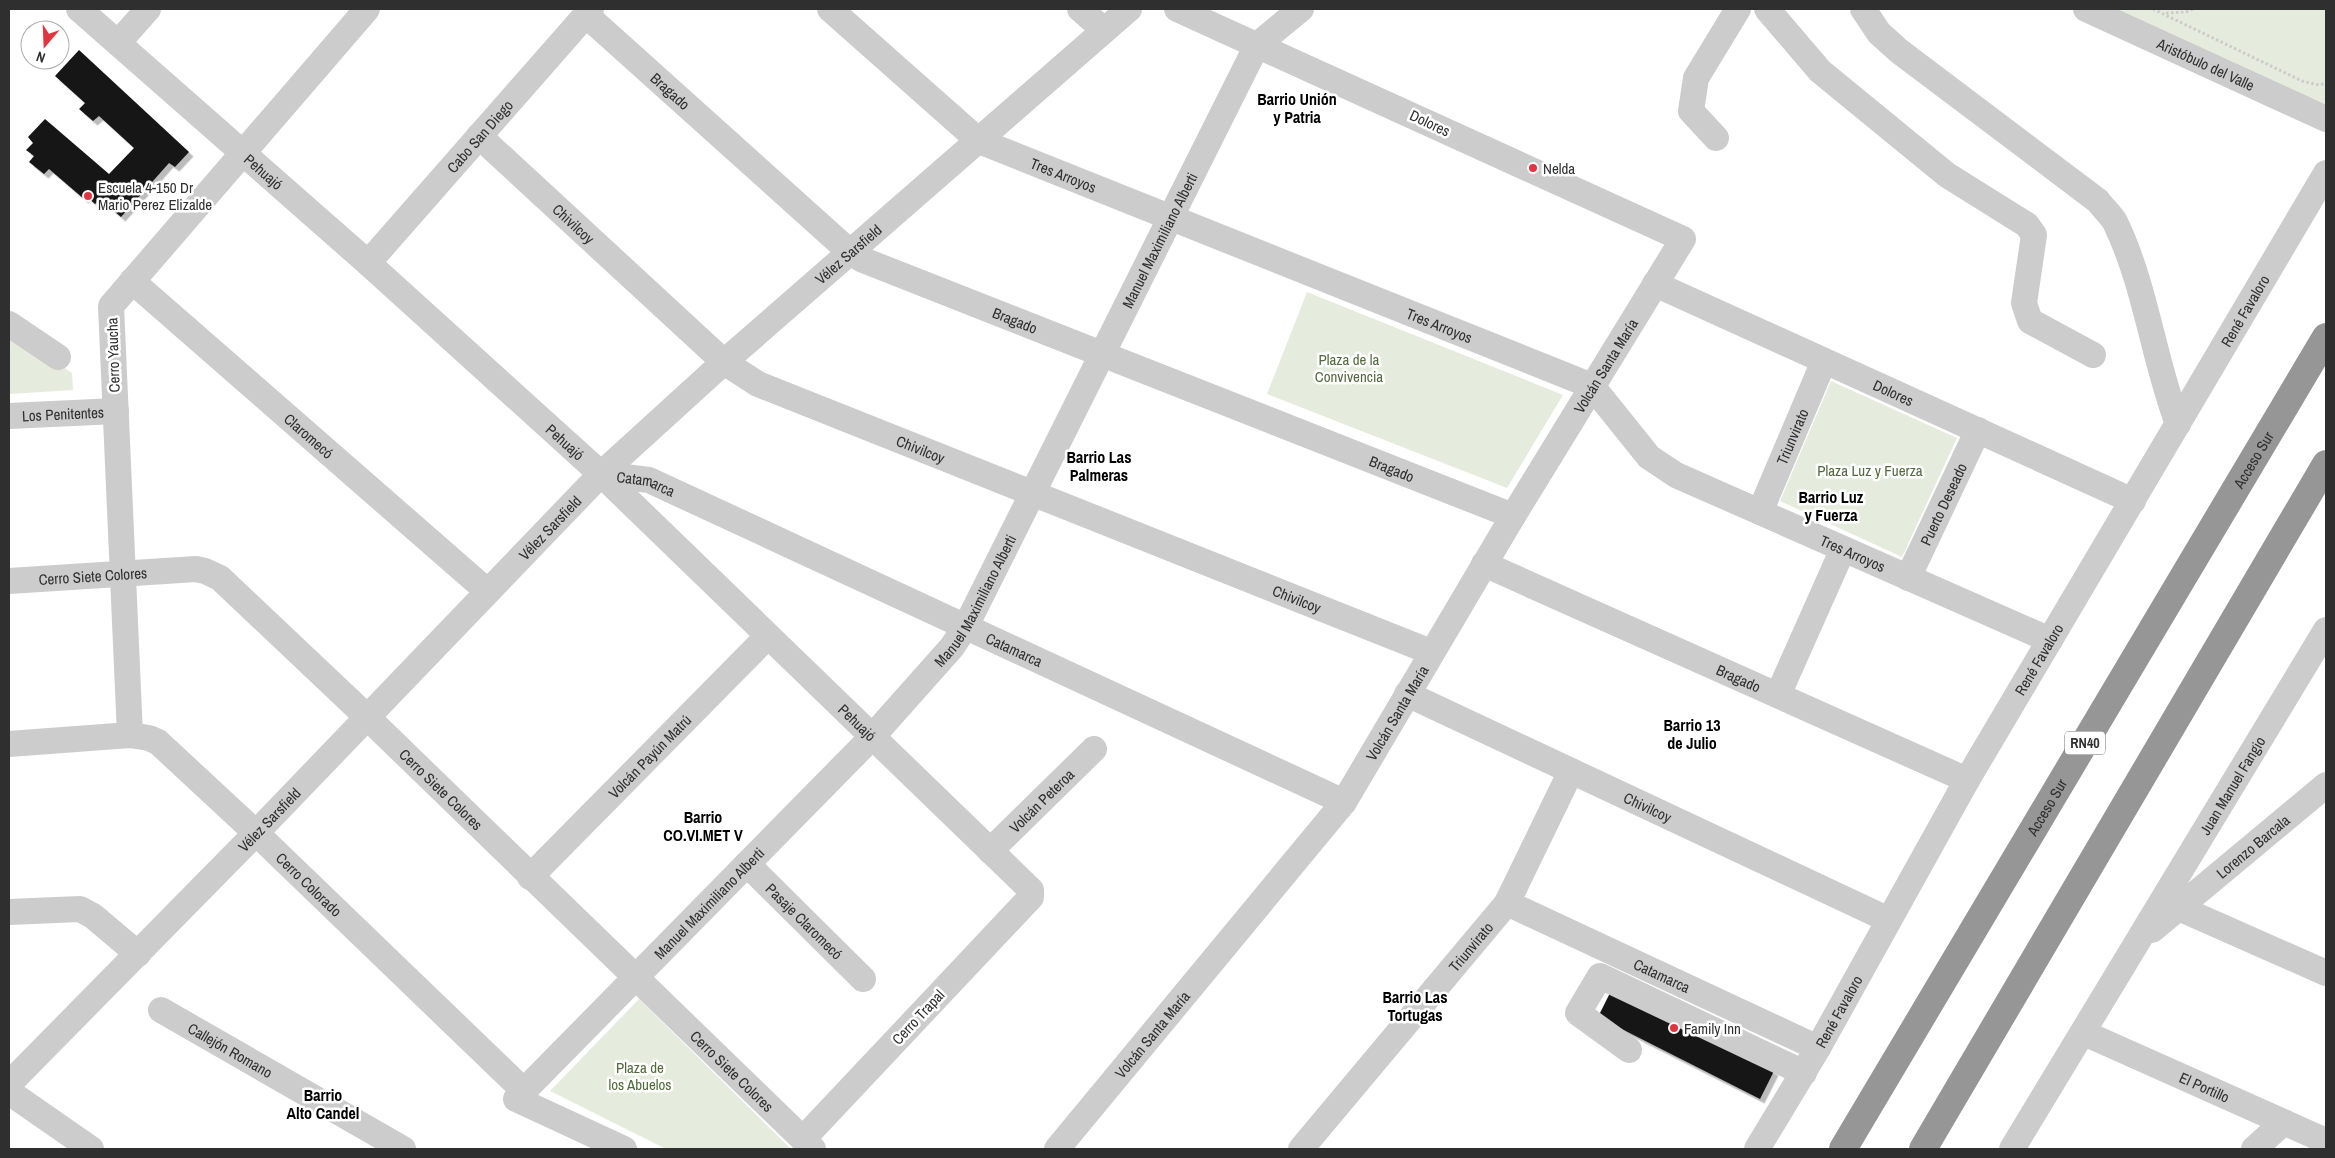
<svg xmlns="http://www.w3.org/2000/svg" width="2335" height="1158" font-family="'Archivo Narrow',sans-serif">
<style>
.green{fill:#e5ecdd}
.building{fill:#161616;filter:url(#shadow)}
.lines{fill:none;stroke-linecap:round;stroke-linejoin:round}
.path{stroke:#ccc;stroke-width:3;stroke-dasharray:2.5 2.5;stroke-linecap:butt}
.minor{stroke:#ccc;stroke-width:26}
.highway{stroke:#969696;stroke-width:28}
.poi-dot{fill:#e13541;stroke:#fff;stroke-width:2}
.labels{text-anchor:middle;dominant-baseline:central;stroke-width:5;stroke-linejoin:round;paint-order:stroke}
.shield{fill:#fff;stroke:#6d6d6d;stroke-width:1}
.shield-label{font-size:14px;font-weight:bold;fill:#2f2f2f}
.street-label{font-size:15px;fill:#2f2f2f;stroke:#fff}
.poi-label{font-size:15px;fill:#2f2f2f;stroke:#fff;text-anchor:start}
.park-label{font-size:15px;fill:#52693d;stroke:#fff}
.neighbourhood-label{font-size:16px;font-weight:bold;fill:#000;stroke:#fff}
</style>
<defs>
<filter id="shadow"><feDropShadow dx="4.5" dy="4.5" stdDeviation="0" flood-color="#0004"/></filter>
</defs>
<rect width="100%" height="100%" fill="#fff"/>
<g class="green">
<polygon points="2115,9 2326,9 2326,106"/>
<polygon points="1307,292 1563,395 1507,488 1267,394"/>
<polygon points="9,331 72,373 73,390 9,394"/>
<polygon points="1831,381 1957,438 1902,557 1780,501"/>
<polygon points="639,999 791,1149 666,1149 550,1091"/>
</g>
<g class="building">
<polygon points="79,50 189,152 175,167 169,163 121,217 100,199 95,204 86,196 84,199 49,169 44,174 29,162 34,156 26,150 33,143 28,137 45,119 109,174 134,148 99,116 93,121 79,109 85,103 55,76"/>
<polygon points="1612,989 1774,1071 1760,1099 1598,1017"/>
</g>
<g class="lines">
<g class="path">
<polyline points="2153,9 2302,81 2319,85 2326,83"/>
<polyline points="2166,13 2186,12 2193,9"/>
</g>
<g class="minor">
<path id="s1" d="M79,9L368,263L601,474L1031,890V897L803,1139"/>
<path id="s2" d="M830,9L979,141L1592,386L1649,457L1676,475L2050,640"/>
<polyline points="1080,9 1104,30"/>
<polyline points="1767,9 1820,71 1947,175 2027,225 2034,235 2024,303 2030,321 2093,355"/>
<path d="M1863,9L1879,33L1899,51L2098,201C2103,208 2111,215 2115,222C2146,286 2153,358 2178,424"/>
<path id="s3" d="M2086,9L2326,119"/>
<path id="s4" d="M585,14L851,253L863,260L1513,516"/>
<polyline points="118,43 148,9"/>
<path id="s5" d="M479,136L724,362L758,384L1431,652"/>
<polyline points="1716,138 1691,111 1696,78 1738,9"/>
<path id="s6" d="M368,263L591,9"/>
<path id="s7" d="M132,281L487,591"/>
<path id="s8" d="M1655,284L2133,501"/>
<polyline points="9,324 58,357"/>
<path id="s9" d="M9,416L116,411"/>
<path id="s10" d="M601,474L649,480L1344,802"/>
<path id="s11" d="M1760,512L1824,361"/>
<path id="s12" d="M1484,564L1967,780"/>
<path id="s13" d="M1908,578L1978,430"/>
<path id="s14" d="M9,581L196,569L205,571L220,578L367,717L813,1149"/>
<path id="s15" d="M1407,694L1889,920"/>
<polyline points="1778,695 1843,549"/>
<polyline points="130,735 111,306 367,9"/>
<path id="s16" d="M9,744L130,735L149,738L158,742L256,833L524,1091"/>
<path id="s17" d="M990,851L1094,749"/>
<path id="s18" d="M747,864L863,979"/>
<path id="s19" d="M530,877L768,636"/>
<path id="s20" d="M1507,903L1818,1048"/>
<polyline points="2179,908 2326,973"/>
<polyline points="9,912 80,909 93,916 138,954"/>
<path id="s21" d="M2152,930L2326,785"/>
<path id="s22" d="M161,1010L403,1149"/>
<path id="s23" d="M2084,1033L2326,1141"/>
<polyline points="1629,1050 1578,1013 1600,976 1804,1073"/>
<path id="s24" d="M9,1084L256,833L601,474L724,362L1129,9"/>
<polyline points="9,1092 91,1149"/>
<path id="s25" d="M624,1149L516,1099L872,737L952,647L966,626L1257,45L1301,9"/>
<path id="s26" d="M1057,1149L1344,802L1513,516L1683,239L1177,9"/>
<path id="s27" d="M1301,1149L1507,903L1571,771"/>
<path id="s28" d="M1757,1149L1818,1048L1967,780L2326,173"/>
<path id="s29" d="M2012,1149L2326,630"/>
<polyline points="2254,1149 2284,1122"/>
</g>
<g class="highway">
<path id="s30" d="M1843,1149L2326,337"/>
<polyline points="1923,1149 2326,464"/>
</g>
</g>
<g class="poi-dot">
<circle cx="1533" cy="168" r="5"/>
<circle cx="88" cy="196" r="5"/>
<circle cx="1674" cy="1028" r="5"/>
</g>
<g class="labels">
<rect class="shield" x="2065" y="731.5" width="40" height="23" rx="4"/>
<g class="shield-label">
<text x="2085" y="743">RN40</text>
</g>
<g class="street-label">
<text stroke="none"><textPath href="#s3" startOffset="132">Aristóbulo del Valle</textPath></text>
<text stroke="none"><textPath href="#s4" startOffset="115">Bragado</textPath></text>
<text transform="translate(1430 123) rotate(25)">Dolores</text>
<text stroke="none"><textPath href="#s6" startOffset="169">Cabo San Diego</textPath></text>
<text stroke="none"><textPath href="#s1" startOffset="246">Pehuajó</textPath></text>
<text stroke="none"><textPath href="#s2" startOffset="290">Tres Arroyos</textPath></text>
<text stroke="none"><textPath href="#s5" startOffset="129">Chivilcoy</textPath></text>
<text stroke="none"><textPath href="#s25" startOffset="1204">Manuel Maximiliano Alberti</textPath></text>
<text stroke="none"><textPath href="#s24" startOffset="1181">Vélez Sarsfield</textPath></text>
<text stroke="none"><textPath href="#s28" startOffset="970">René Favaloro</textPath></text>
<text stroke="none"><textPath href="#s4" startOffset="535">Bragado</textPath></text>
<text stroke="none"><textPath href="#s2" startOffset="695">Tres Arroyos</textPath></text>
<text transform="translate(113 355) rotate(-92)">Cerro Yaucha</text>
<text stroke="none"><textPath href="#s26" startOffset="959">Volcán Santa María</textPath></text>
<text stroke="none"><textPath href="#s8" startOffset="262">Dolores</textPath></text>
<text stroke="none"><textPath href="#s9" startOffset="54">Los Penitentes</textPath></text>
<text stroke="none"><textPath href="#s7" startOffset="235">Claromecó</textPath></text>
<text stroke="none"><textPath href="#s11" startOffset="82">Triunvirato</textPath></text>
<text stroke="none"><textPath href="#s1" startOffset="651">Pehuajó</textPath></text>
<text stroke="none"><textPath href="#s5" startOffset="549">Chivilcoy</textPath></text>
<text stroke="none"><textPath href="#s30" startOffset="802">Acceso Sur</textPath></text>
<text stroke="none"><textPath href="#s4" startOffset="940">Bragado</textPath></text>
<text stroke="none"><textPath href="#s10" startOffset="46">Catamarca</textPath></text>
<text stroke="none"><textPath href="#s13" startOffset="82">Puerto Deseado</textPath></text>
<text stroke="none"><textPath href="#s24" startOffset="776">Vélez Sarsfield</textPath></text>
<text stroke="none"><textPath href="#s2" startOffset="1176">Tres Arroyos</textPath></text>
<text stroke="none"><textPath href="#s14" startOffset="84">Cerro Siete Colores</textPath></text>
<text stroke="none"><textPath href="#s25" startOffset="799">Manuel Maximiliano Alberti</textPath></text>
<text stroke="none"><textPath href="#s5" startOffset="954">Chivilcoy</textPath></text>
<text stroke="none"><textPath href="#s10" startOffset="451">Catamarca</textPath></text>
<text stroke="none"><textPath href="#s28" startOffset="565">René Favaloro</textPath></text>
<text stroke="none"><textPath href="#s12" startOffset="279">Bragado</textPath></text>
<text stroke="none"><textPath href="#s26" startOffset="554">Volcán Santa María</textPath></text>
<text stroke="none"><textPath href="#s1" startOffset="1056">Pehuajó</textPath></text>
<text stroke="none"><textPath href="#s19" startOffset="170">Volcán Payún Matrú</textPath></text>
<text stroke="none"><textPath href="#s29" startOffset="425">Juan Manuel Fangio</textPath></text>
<text stroke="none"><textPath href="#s14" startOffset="519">Cerro Siete Colores</textPath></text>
<text stroke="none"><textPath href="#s17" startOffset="72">Volcán Peteroa</textPath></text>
<text stroke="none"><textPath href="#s15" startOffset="266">Chivilcoy</textPath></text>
<text stroke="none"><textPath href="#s30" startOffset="398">Acceso Sur</textPath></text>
<text stroke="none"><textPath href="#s24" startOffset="371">Vélez Sarsfield</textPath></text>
<text stroke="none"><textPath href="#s21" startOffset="131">Lorenzo Barcala</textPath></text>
<text stroke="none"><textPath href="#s16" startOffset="358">Cerro Colorado</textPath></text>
<text stroke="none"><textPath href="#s25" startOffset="394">Manuel Maximiliano Alberti</textPath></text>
<text stroke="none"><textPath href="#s18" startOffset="81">Pasaje Claromecó</textPath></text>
<text stroke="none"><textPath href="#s27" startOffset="264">Triunvirato</textPath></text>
<text stroke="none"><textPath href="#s20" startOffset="171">Catamarca</textPath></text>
<text stroke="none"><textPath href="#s28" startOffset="160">René Favaloro</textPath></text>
<text transform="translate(918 1017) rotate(-47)">Cerro Trapal</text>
<text stroke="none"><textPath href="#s26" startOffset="149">Volcán Santa María</textPath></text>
<text stroke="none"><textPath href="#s22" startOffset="80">Callejón Romano</textPath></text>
<text stroke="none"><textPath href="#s14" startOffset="924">Cerro Siete Colores</textPath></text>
<text stroke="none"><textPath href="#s23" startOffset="132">El Portillo</textPath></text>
</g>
<g class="poi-label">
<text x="1543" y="168">Nelda</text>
<text x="98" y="187">Escuela 4-150 Dr<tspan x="98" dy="17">Mario Perez Elizalde</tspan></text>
<text x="1684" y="1028">Family Inn</text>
</g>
<g class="park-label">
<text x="1349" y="359">Plaza de la<tspan x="1349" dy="17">Convivencia</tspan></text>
<text x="1870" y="470">Plaza Luz y Fuerza</text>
<text x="640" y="1067">Plaza de<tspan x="640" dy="17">los Abuelos</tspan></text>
</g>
<g class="neighbourhood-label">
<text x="1297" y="99">Barrio Unión<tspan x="1297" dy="18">y Patria</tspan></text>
<text x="1099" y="457">Barrio Las<tspan x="1099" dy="18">Palmeras</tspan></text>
<text x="1831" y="497">Barrio Luz<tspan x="1831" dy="18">y Fuerza</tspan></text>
<text x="1692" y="725">Barrio 13<tspan x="1692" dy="18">de Julio</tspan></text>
<text x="703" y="817">Barrio<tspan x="703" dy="18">CO.VI.MET V</tspan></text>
<text x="1415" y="997">Barrio Las<tspan x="1415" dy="18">Tortugas</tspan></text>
<text x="323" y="1095">Barrio<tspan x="323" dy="18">Alto Candel</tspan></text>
</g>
</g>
<rect width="2335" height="1158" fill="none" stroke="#2f2f2f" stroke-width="20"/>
<g transform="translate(45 45) rotate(199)"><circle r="24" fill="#ffffff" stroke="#acacac"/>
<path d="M0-4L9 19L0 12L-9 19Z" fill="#e13541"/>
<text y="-8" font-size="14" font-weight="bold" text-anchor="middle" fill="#2f2f2f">N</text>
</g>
</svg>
